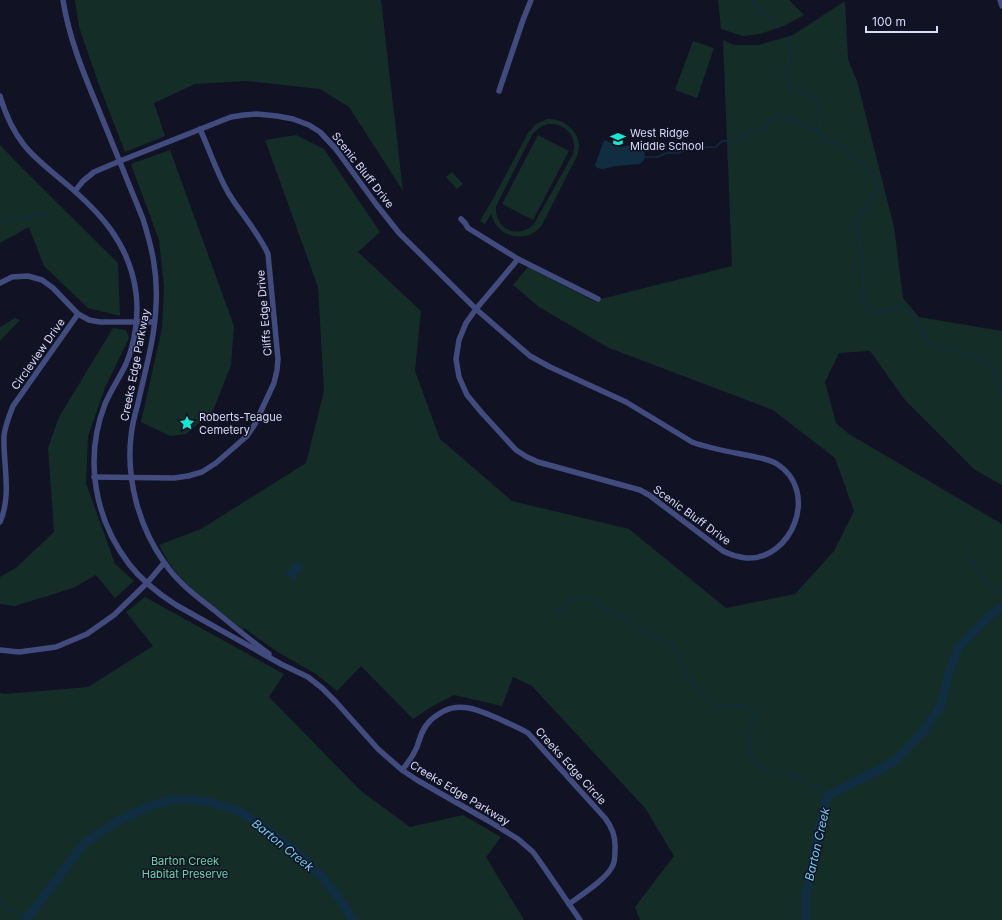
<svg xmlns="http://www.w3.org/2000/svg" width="1002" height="920" font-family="Inter,sans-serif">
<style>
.green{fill:#152d27;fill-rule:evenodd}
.water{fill:#112d42}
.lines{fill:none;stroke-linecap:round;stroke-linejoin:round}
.stream{stroke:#112d42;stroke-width:1.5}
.river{stroke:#112d42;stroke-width:9}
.street{stroke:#414b7e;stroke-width:5.5}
.labels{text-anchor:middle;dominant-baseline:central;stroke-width:3;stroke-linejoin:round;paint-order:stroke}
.poi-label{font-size:11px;fill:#d8dbfb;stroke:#111224;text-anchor:start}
.street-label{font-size:11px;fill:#d8dbfb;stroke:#111224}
.park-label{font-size:11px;fill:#6bd4a4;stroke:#111224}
.water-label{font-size:12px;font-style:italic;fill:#71cff0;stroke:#111224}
</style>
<rect width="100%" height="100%" fill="#111224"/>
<g class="green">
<polygon points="75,0 381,0 403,191 349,107 320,89 246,81 195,84 154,103 165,136 125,152 98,82 79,27"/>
<polygon points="718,0 789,0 804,15 784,26 760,34 743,36 721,29"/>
<path d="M845,1L848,59L857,81L894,227L903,298L919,317L1002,331V485L975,470L905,400L870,351L839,353L825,382L836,423L849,434L1002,524V920H640L635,907L674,856L645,808L532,686L513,677L502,706L454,695L431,707L413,719L361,666L337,691L316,674L276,651L244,628L243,630C218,610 191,592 171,566C166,559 163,552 159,545L201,529L306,463L324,391L318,287L265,140L296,135L324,149L380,232L358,252L421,311L415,371L440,439L512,501L629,529L726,608L795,594L834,551L854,511L835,458L773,410L609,348L539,307L513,285L528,267L596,302L601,299L732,266L723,40L734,45H759L793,35Z"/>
<polygon points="693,41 714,48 697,98 675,90"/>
<path d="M547,119C551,119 554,119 557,120C569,123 579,134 579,146C579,149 578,153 577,156L543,223C541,226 539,229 536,231C525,240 506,238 497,226C494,223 493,218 491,214L485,224L480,221L494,197L528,133L536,124ZM549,124C566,123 578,137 573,154L534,224C518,240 494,229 496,206L532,135C537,129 542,125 549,124Z"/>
<polygon points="538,135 569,151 533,220 502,204"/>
<polygon points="0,145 22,168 118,263 120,316 88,308 44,266 29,227 0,243"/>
<polygon points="170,150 234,326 231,365 213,411 186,434 170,436 141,422 162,328 164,287 159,240 131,164"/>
<polygon points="452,172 463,184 457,189 446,177"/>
<polygon points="15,318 20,320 0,341 0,327"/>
<polygon points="113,328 126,330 129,338 105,388 88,436 86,483 115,564 134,581 115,598 96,575 73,588 15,606 0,604 0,577 17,567 54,532 48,448 59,417"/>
<polygon points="145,597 284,674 269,697 361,791 410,827 463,815 501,837 486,857 524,920 0,920 0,693 5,694 88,687 153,646 126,612"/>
</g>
<g class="water">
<path d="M605,140C610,142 616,147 620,147C626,147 631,143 636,145C646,147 648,159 640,164L616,166L603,169L597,168L595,165L603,143Z"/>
<polygon points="295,561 303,566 296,576 297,577 295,581 286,574"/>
</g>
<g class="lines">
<g class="stream">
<polyline points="753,0 758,10 772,19 777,26"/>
<polyline points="788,39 789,52 787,73 790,90 813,96 817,99 820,119 819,134 822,139 844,147 854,158 873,175 877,183 877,190 856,222 863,261 864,301 869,311 880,313 893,308 902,308 914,315 924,337 935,346 975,356 986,362 993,367 1000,391 1002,393"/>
<polyline points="644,157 658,157 666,153 678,153 691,148 716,147 722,141 738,140 750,132 760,131 766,128 775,116 781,115 807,127 819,129"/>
<polyline points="0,222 10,220 48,214"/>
<polyline points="965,554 974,563 986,583 1002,593"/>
<polyline points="555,614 571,600 581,598 590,599 636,627 673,645 683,667 700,693 715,705 720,707 738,705 750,708 754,713 750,737 751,756 759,766 767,771 780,773 789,773 829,795"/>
<polyline points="0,896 5,908 29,916"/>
</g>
<g class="river">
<polyline points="26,920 85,842 120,820 148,807 174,799 206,801 239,811 265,828 295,851 323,878 346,908 353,920"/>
<polyline points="806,920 806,895 825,803 829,795 894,762 922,733 941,705 950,670 960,645 990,616 1002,607"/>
</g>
<g class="street">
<path d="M63,0C69,38 83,72 98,108C113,145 128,182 143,219C152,248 158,274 156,305C155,338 145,371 138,403C135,414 132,425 131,436C126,479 139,527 164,562C177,582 196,596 214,610C232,625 250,640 269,654"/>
<polyline points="1000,0 1002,6"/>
<polyline points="499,91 523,20 531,0"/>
<path d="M0,96C5,113 13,131 24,145C35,159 50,170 64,182C100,212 130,244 136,293C139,315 135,343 126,364C120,377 111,390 105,404C84,458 94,518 129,564C142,581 159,594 176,605L281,664L308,677L322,688L336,702L378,749L402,770L417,780L487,820L518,839L533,852L543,866L580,920"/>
<polyline points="75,191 83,181 94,172 120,161 231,117 244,115 257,114 277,116 293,119 309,125 320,132 335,148 376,204 399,233 476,309 498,283 518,259"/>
<polyline points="461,219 465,223 468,228 518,259 598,299"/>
<polyline points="0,283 12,277 28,276 42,280 53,288 78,314 89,320 100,322 154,322"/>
<path d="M476,309L530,356L550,367L626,402L692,442C711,449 731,452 751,456C759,458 770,459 777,464C820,491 792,561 746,558C737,557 731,555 723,551L649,495L640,490L538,462L527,457L516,450L482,413L467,395L459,377L456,359L459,340L466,323Z"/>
<path d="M94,477L174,478L188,476L202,472L216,463L247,436L255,424L274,383L277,370L278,359L268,254C258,232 242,215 229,194C217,174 210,151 200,129"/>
<path d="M0,522C12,495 3,465 4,436C5,426 9,416 13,406L78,314"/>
<polyline points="0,650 19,652 56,647 87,634 114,615 147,583 164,563"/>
<path d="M402,770C408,763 413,756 417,747C420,738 422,729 429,722C433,717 439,714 444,711C462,702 480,711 497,718C508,723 518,727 528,733L605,818C612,827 616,838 615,850C615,855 615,861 613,865C607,879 581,895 569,904"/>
</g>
</g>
<defs>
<g id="school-bare" transform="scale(1.2)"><path d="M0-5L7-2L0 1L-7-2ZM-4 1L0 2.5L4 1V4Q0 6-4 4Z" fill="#18e6d0" stroke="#111224" stroke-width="2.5" paint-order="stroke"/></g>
<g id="sight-bare" transform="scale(1.2)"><path d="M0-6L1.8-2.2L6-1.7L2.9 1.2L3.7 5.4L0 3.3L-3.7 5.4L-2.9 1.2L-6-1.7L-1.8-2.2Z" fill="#18e6d0" stroke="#111224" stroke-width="2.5" paint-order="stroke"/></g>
</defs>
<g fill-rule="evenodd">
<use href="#school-bare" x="618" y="139"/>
<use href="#sight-bare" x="187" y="423"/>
</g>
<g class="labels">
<g class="poi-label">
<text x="630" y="133">West Ridge<tspan x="630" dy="13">Middle School</tspan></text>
<text x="199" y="417">Roberts-Teague<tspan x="199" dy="13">Cemetery</tspan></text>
</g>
<g class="street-label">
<text transform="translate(363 170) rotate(52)">Scenic Bluff Drive</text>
<text transform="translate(264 313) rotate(-95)">Cliffs Edge Drive</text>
<text transform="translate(38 354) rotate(-55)">Circleview Drive</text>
<text transform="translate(135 365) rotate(-79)">Creeks Edge Parkway</text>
<text transform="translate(692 515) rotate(36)">Scenic Bluff Drive</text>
<text transform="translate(571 766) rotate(48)">Creeks Edge Circle</text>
<text transform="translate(460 793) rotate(31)">Creeks Edge Parkway</text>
</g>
<g class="park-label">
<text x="185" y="861">Barton Creek<tspan x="185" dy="13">Habitat Preserve</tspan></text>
</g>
<g class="water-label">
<text transform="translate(817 844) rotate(-77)">Barton Creek</text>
<text transform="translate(283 845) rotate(39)">Barton Creek</text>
</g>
</g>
<path d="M866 26v6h71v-6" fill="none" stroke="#d8dbfb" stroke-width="2"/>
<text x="872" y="26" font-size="12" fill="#d8dbfb" stroke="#111224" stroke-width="3" paint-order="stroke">100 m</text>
</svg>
